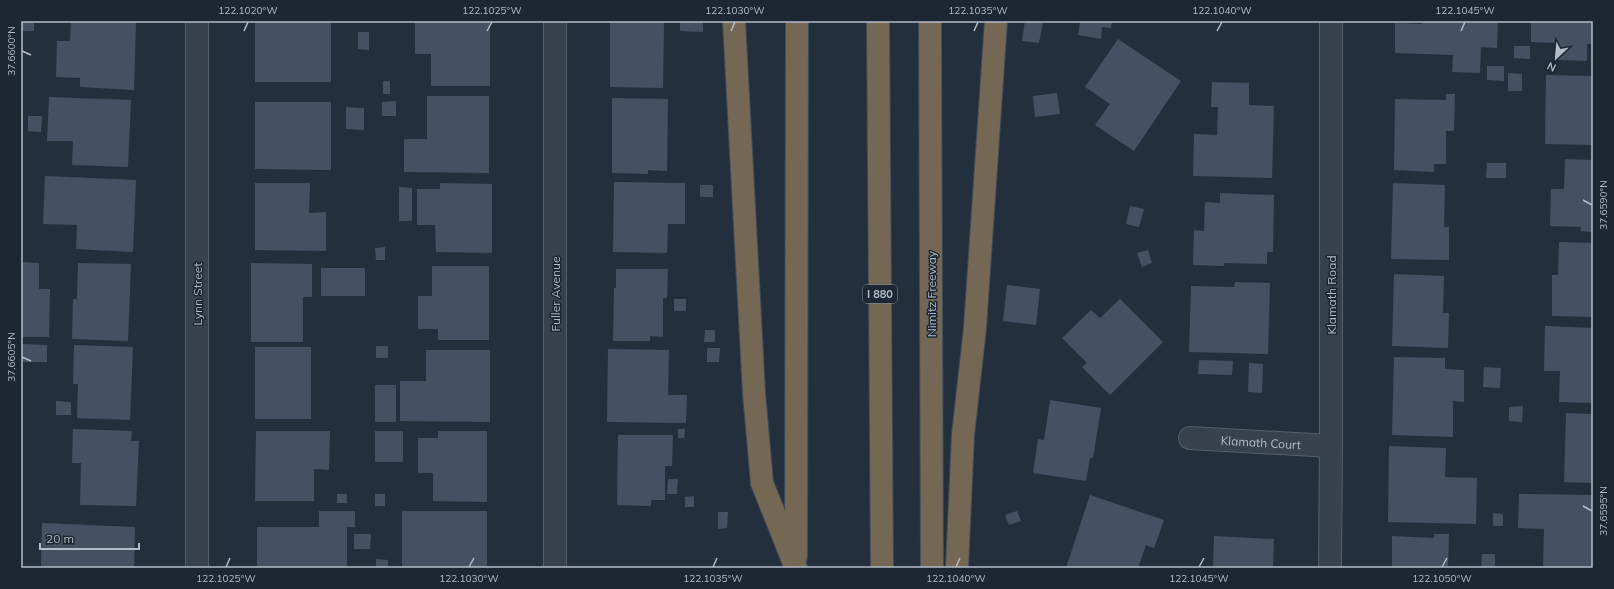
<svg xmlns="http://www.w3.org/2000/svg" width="1614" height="589" font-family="Mulish,sans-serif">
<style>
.building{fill:#455162}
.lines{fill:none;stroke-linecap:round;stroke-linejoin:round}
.minor-casing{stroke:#565f6c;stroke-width:24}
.highway-casing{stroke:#434c59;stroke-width:24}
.minor{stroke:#38414e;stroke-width:22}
.highway{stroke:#746855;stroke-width:22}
.ticks{fill:none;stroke:#b4bcc9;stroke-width:1.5}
.labels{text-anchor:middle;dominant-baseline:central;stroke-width:3;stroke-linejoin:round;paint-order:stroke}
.shield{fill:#1d2633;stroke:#878f9c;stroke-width:1}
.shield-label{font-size:11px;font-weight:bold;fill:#b4bcc9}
.street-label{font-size:12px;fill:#b4bcc9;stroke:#1d2633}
.neatline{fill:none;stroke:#b4bcc9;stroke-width:1.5}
.ticks-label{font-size:10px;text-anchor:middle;fill:#b4bcc9}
</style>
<rect width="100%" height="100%" fill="#242f3e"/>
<g class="building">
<rect x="21" y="21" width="13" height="10"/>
<polygon points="71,21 136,21 134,90 80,87 80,78 56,77 57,41 70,41"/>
<rect x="255" y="21" width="76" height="61"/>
<polygon points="415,21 490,21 490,86 431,86 431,54 415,54"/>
<polygon points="610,21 664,21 663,88 610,87"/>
<polygon points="680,21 703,21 703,32 680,31"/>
<polygon points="1025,21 1043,22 1039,43 1022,41"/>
<polygon points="1070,21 1112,21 1111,28 1102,27 1101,39 1078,35 1080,23"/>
<polygon points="1422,21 1498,21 1497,48 1481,47 1480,73 1452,72 1453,55 1395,53 1395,23 1422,24"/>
<polygon points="1531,21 1593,21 1593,44 1587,44 1587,61 1557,60 1557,43 1531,42"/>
<polygon points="358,32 369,32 369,50 358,49"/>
<polygon points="1118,39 1181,81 1134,151 1095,125 1110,104 1085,87"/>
<polygon points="1514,46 1530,46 1530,59 1514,58"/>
<polygon points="1487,66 1504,66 1504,81 1487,80"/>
<polygon points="1508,73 1522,74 1522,91 1508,91"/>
<polygon points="1546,75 1593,76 1593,145 1545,144"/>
<rect x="383" y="81" width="7" height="13"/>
<polygon points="1212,82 1249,83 1249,105 1274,106 1272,178 1193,176 1194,134 1217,135 1218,107 1211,107"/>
<polygon points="1057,93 1060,114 1035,117 1033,96"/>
<polygon points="1446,94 1455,94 1454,131 1446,131 1446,164 1434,164 1434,172 1394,170 1395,99 1446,100"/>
<polygon points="427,96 489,96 489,173 404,172 404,139 427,139"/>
<polygon points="49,97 131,100 128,167 72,165 73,141 47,141"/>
<polygon points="612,98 668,99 667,171 648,170 648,174 612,173"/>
<polygon points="396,101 396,116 382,116 382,102"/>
<polygon points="255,102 331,102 331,170 255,169"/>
<polygon points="346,107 364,108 364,130 346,129"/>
<polygon points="28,116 42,116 41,132 28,131"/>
<polygon points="1565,159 1593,160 1593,232 1580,231 1581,227 1550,226 1551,189 1564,189"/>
<polygon points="1487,163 1506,163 1506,178 1486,178"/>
<polygon points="45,176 136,180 133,252 76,249 77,225 43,224"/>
<polygon points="614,182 685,183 685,224 668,224 667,253 613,252"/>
<polygon points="255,183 310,183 309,213 326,212 326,251 255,250"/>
<polygon points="440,183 492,184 492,253 436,252 435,225 417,225 417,189 440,189"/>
<polygon points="1393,183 1445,185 1444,227 1449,227 1449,260 1391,259"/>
<rect x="700" y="185" width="13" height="12"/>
<polygon points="399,187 412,188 412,221 399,221"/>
<polygon points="1220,193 1274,195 1273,252 1267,252 1267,264 1224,263 1224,266 1193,265 1194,230 1204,231 1205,202 1220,203"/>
<polygon points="1130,206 1144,209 1139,227 1126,224"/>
<polygon points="1559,242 1593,243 1593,317 1552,316 1552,275 1558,275"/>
<polygon points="385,247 385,260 376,260 375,248"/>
<polygon points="1148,250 1152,263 1142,267 1137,253"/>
<polygon points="21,262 39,263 39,289 50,289 49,337 21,337"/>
<polygon points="78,263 131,264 128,341 72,339 73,299 77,299"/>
<polygon points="251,263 312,264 312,297 303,297 303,342 251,342"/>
<polygon points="432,266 489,266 489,340 438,340 438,329 418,329 418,296 432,296"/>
<rect x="321" y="268" width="44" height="28"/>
<polygon points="616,269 668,269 667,298 663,298 663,337 650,336 650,341 613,341 614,288 616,288"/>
<polygon points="1394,274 1444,276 1443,313 1449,313 1448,348 1392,346"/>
<polygon points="1235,282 1270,283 1268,354 1189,352 1191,286 1234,287"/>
<polygon points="1007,285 1040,289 1036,325 1003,321"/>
<rect x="674" y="299" width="12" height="12"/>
<polygon points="1120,299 1163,342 1110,395 1082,367 1087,363 1062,338 1091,310 1100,318"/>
<polygon points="1545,326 1593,328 1593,403 1559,402 1560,371 1544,371"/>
<polygon points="705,330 715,330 715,342 704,342"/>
<polygon points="21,344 47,345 47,362 21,362"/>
<polygon points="74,345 133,347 130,420 77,418 78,384 73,384"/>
<rect x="376" y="346" width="12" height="12"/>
<rect x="255" y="347" width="56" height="72"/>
<polygon points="707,348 720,348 719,362 707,362"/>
<polygon points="608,349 669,350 668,395 687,395 686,423 607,422"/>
<polygon points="426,350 490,350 490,422 400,421 400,381 426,381"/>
<polygon points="1394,357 1445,358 1445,369 1464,370 1464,402 1453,401 1453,437 1392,435"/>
<polygon points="1199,360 1233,361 1232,375 1198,374"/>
<polygon points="1249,363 1263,364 1262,393 1248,392"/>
<polygon points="1484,367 1501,368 1500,388 1483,387"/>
<rect x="375" y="385" width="21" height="37"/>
<polygon points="1050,400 1101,408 1093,458 1090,458 1086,481 1033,473 1038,439 1044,440"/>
<polygon points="56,401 71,402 71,415 56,415"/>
<polygon points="1523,406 1522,422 1509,421 1509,407"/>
<polygon points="1566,413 1593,414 1593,483 1564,482"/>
<polygon points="73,429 132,431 131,441 139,441 136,506 80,505 81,463 72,463"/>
<polygon points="678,429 685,429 684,438 678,438"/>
<polygon points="256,431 330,431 329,470 314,469 314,501 255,501"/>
<rect x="375" y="431" width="28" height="31"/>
<polygon points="438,431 487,431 487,502 433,501 433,473 418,473 418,438 438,438"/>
<polygon points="618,435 673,435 672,466 665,466 665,500 651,500 651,506 617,505"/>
<polygon points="1389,446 1446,448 1445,477 1477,478 1476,524 1388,522"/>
<polygon points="668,479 678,479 677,494 667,494"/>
<rect x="337" y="494" width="10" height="9"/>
<rect x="375" y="494" width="10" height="12"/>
<polygon points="1519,494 1593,495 1593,568 1543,568 1544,529 1518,528"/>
<polygon points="1090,495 1164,520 1154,548 1146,545 1138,568 1066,568"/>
<polygon points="694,496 694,507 685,507 685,497"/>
<polygon points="319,511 355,511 355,527 347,527 347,568 257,568 257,527 319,527"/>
<rect x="402" y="511" width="85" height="57"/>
<polygon points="1017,511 1021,521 1009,525 1005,515"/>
<polygon points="718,512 728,512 727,528 718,529"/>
<polygon points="1493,513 1503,514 1503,526 1493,526"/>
<polygon points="42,523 135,527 134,568 41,568"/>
<polygon points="354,534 371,534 370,549 354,549"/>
<polygon points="1434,534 1449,534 1448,566 1442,566 1442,568 1392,568 1392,536 1434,538"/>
<polygon points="1214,536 1274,539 1273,568 1213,567"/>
<polygon points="1482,554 1495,554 1495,568 1481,568"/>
<polygon points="376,559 388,560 388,568 376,568"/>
</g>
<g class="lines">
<g class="minor-casing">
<g id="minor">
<polyline points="555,21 555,568"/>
<path id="s1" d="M1190,438L1331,446"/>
<polyline points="197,568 197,21"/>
<polyline points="1330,568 1331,446 1331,21"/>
</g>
</g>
<g class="highway-casing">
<g id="highway">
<polyline points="734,21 754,393 762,483 796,568"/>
<polyline points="878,21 882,568"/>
<polyline points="930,21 932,568"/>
<polyline points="796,556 797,21"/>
<polyline points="957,568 963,435 975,328 996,21"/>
</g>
</g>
<use href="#minor" class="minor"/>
<use href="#highway" class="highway"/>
</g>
<path class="ticks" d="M244,31L248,22M487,31L492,22M731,31L735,22M974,31L978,22M1217,31L1222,22M1461,31L1465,22M22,51L31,55M1583,200L1592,205M22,357L31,361M1583,506L1592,511M226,567L230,558M469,567L474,558M713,567L717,558M956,567L960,558M1199,567L1204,558M1442,567L1447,558"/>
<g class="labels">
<rect class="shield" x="863" y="285" width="34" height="18" rx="3"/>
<g class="shield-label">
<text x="880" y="294">I 880</text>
</g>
<g class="street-label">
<text transform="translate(197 294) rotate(-90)">Lynn Street</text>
<text transform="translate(555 294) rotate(-90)">Fuller Avenue</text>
<text transform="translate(931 294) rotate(-90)">Nimitz Freeway</text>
<text transform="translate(1331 295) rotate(-90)">Klamath Road</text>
<text stroke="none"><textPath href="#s1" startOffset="71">Klamath Court</textPath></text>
</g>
</g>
<rect width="1614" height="589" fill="none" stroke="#1d2633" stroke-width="44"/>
<g transform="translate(1556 58) rotate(206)" stroke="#1d2633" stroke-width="3" paint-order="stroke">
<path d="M0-3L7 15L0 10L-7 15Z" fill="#b4bcc9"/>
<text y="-6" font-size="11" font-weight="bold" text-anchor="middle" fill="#b4bcc9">N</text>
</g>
<path d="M40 543v6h99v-6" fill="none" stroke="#b4bcc9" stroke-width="2"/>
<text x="46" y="543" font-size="12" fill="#b4bcc9" stroke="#1d2633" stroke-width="3" paint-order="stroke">20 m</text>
<rect x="22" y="22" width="1570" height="545" class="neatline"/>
<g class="ticks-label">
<text x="248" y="14">122.1020°W</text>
<text x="492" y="14">122.1025°W</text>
<text x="735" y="14">122.1030°W</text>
<text x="978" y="14">122.1035°W</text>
<text x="1222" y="14">122.1040°W</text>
<text x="1465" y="14">122.1045°W</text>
<text transform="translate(11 51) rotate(-90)" y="4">37.6600°N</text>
<text transform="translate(1603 205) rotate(-90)" y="4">37.6590°N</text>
<text transform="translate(11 357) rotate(-90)" y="4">37.6605°N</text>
<text transform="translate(1603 511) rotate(-90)" y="4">37.6595°N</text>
<text x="226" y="582">122.1025°W</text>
<text x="469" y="582">122.1030°W</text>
<text x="713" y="582">122.1035°W</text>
<text x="956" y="582">122.1040°W</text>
<text x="1199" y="582">122.1045°W</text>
<text x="1442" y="582">122.1050°W</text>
</g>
</svg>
